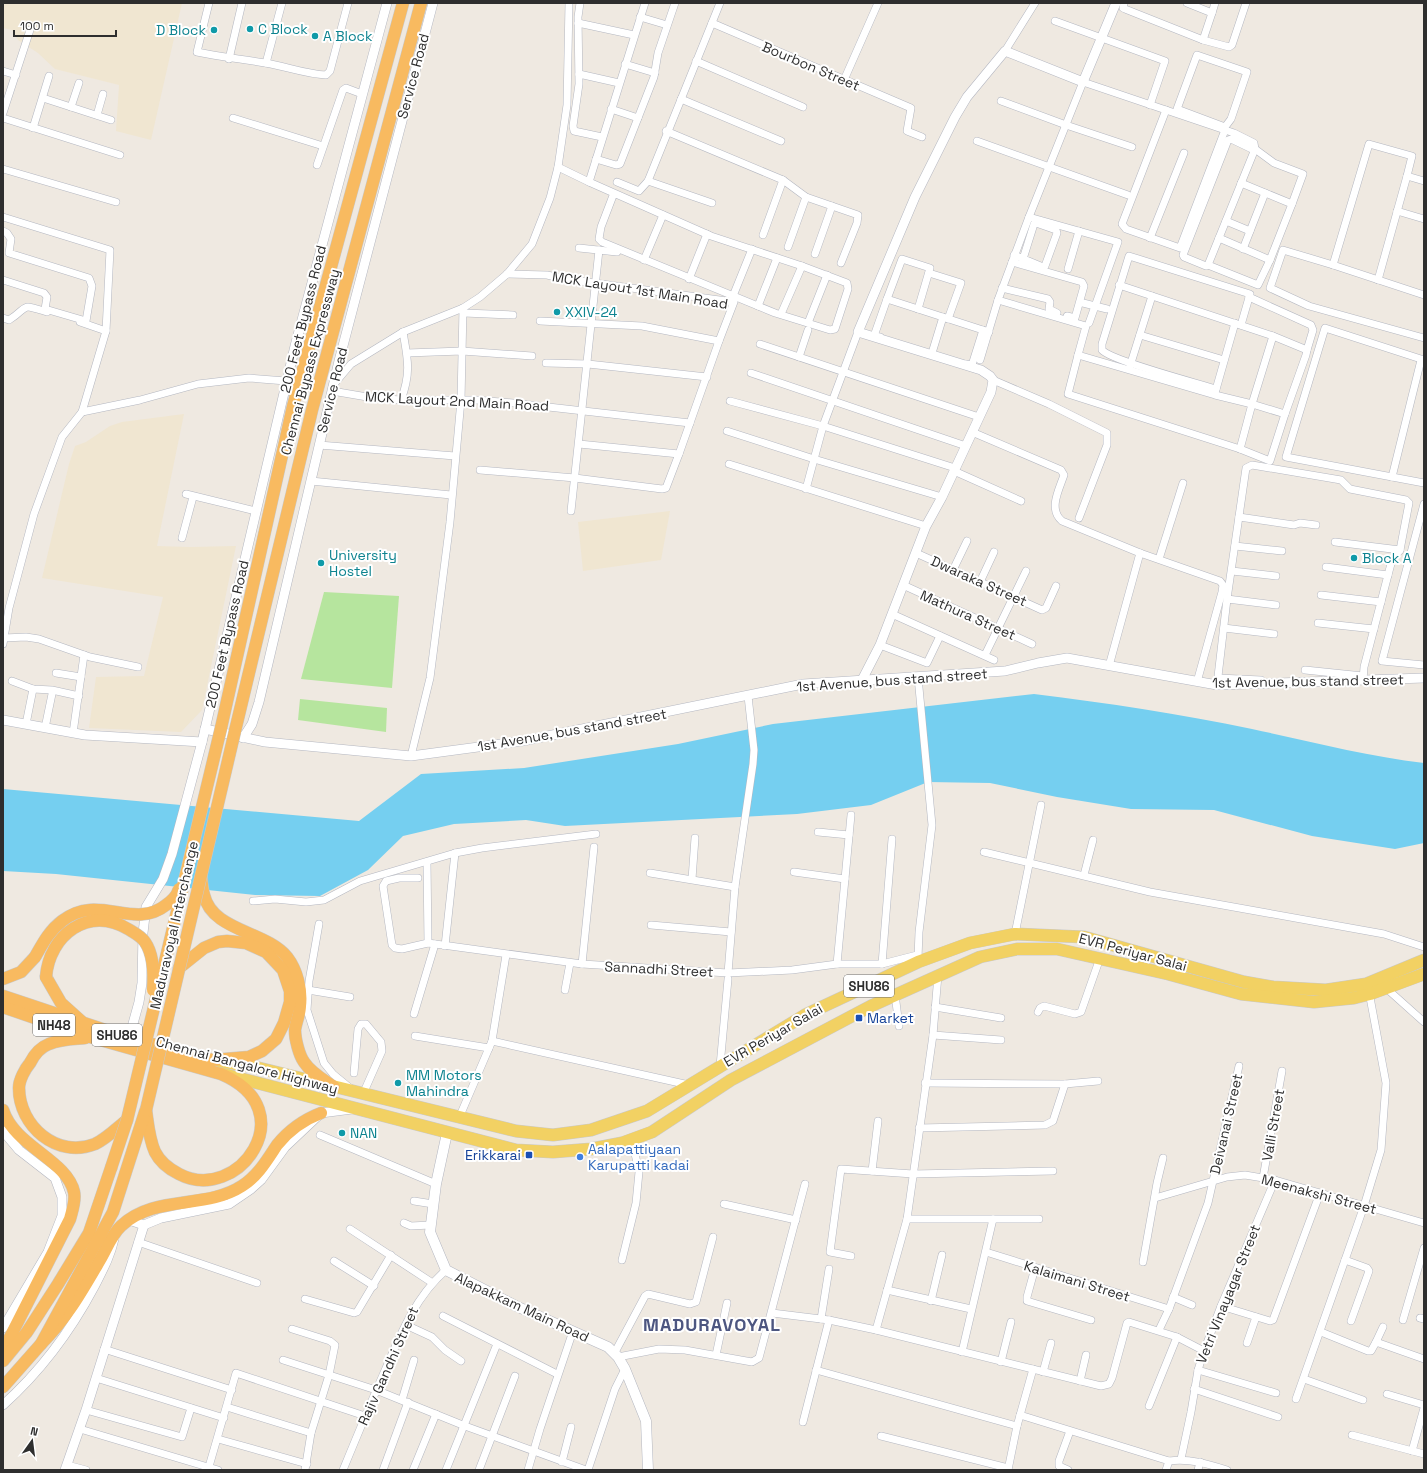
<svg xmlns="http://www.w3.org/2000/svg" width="1427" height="1473" font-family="'Space Grotesk',sans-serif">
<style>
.education{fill:#f0e6d1}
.green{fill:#b6e59e}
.water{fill:#75cff0}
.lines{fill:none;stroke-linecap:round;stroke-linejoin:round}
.minor-casing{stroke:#b4b7c1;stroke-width:8}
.tertiary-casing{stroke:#b4b7c1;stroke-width:10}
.secondary-casing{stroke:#b4b7c1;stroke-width:11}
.primary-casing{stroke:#c9c9c9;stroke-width:13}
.trunk-casing{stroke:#c9c9c9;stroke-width:13}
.minor{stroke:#fff;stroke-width:7}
.tertiary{stroke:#fff;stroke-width:9}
.secondary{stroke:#fff;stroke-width:10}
.primary{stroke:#f2d163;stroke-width:12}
.trunk{stroke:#f8ba60;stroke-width:12}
.trunk-bridge-casing{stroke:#c9c9c9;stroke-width:13;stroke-linecap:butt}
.trunk-bridge{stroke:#f8ba60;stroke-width:12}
.culture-dot{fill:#0f9aa8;stroke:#fff;stroke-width:1.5}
.transit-dot{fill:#1a4fb4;stroke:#fff;stroke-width:1.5}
.shop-dot{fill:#3f7fe0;stroke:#fff;stroke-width:1.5}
.labels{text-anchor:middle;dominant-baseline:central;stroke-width:4;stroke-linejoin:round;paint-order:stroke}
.shield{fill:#fff;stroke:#6d6d6d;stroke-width:1}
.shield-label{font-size:13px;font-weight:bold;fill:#2e2e2e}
.culture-label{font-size:14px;fill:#0d838f;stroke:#fff;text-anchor:start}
.street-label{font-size:14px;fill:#2e2e2e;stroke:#fff}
.transit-label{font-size:14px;fill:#164399;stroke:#fff;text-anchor:start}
.shop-label{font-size:14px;fill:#366cbe;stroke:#fff;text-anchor:start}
.district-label{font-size:18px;font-weight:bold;letter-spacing:1px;fill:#4d5680;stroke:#fff}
</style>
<rect width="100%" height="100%" fill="#efe9e1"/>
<g class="education">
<polygon points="3,3 182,3 151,140 116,131 119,85 55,69 38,53 18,40 12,30 3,28"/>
<polygon points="184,414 157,546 190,547 236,546 202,710 181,732 89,728 96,677 144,676 163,597 42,578 69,464 75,446 86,442 110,426 122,422"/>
<polygon points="670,511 661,560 583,571 578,522"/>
</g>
<g class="green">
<polygon points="324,592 399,596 392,688 301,679"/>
<polygon points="300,699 387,708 386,732 298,720"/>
</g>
<path class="water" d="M1034,694C1108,703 1180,714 1252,729C1309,741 1366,756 1424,763V843L1395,849L1312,836L1214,810L1131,809L1057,797L990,783L928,782L871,805L797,814L565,826L526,820L454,824L403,836L368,870L320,896L255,895L56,874L3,871V789L359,821L421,774L524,768L678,744L773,724Z"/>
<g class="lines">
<g class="minor-casing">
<g id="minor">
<path d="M209,3L197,52C220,57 242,59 265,63C285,66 305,74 326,75L330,71L348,3"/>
<polyline points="580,3 578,17 579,84 573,126 574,131 602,137"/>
<polyline points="1124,3 1123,8 1125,9 1203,40 1229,47 1232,45 1246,3"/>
<polyline points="1187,3 1212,13 1215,3"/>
<polyline points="640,17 667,25"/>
<polyline points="1055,21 1165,61 1150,105"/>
<polyline points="578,23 634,35"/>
<polyline points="712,23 911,108 907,131 922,137"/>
<polyline points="1203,40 1212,13"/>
<polyline points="1005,51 1035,3"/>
<polygon points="1197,55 1247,72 1231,119 1225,127 1177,109"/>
<polyline points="229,59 242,3"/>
<polyline points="696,61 803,107"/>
<polyline points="266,63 282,3"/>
<polyline points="625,64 655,73"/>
<polyline points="3,71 16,75"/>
<polyline points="579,74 619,83"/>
<polyline points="844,80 878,3"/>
<polyline points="43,98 111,120"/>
<polyline points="681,99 781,141"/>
<polyline points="1001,101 1066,125 1132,147"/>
<polyline points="71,107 79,83"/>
<polyline points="611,109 638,118"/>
<polyline points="1166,110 1122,224 1126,229 1180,248 1225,130"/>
<polyline points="3,113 30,30"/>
<polyline points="97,115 103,94"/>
<polyline points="3,118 120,155"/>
<polyline points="233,118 323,146"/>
<polyline points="33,128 49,76"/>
<polyline points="666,131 783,180 763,235"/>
<polyline points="977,141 1128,195"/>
<polyline points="1255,149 1274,163 1303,174 1292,204"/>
<polyline points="596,159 616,165 620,164 654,77 658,53 675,3"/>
<polyline points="317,165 343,90 346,88 362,94"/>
<polyline points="558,167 589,182 645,3"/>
<polyline points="3,169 116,202"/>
<polyline points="783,180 806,197 858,215 857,223 841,263"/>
<polyline points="648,181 712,203"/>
<polyline points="1424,181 1407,176 1412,156 1369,144 1333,265 1283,250 1270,288 1309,306 1424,338"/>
<polyline points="589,182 711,236 802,266 847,283 848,289 835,329 830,330 775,313 602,242 599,239 601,227 614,193"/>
<polyline points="617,182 639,191 648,181 720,3"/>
<polyline points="1397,211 1424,219"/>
<polyline points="3,217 110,250 106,331"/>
<polyline points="1029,217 1118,242 1089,323"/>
<polyline points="1226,221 1250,231"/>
<polyline points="3,231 7,233 11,239 9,253 89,278 92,286 86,321 45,309 47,297 44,293 3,280"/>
<polyline points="1150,238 1184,153"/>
<polyline points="1219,238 1270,260"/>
<polyline points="788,247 806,197"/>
<polyline points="579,248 617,252"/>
<polyline points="1243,249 1265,193"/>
<polyline points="815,254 832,206"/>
<polyline points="1014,255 1043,267 1045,266 1057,233 1056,230 1036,223 1034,224 1023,259"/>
<polyline points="644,260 663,215"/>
<polyline points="1012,262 1082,282 1084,286 1075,318 1067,316"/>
<polyline points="1208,265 1258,285 1270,260 1292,204 1241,183"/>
<polyline points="1333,265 1424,295"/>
<polyline points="1068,269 1079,231"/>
<polyline points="929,273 961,283 948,319"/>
<polyline points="507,274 547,275 565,279 734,302 719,341"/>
<polyline points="689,279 707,234"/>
<polyline points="1378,280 1407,176"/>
<polyline points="1119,285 1273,336 1252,404 1215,395 1078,355 1086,326 998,300 1029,217 1083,82 1234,133 1254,143 1255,149 1208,265 1206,266 1184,257 1183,255 1228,140 1231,139 1254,150"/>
<polyline points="1002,288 1048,299 1050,302 1049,309 1057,313"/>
<polyline points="733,296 752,249"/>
<polyline points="1249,297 1311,325 1313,330 1307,350"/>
<polyline points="887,299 902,259 930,268 918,309"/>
<polyline points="1083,303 1107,309"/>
<polyline points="758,306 777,258"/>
<polyline points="464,313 513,315"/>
<polyline points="781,314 802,266"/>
<path d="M3,318L9,320C31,306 18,303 47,312"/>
<polyline points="540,321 642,326 719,341 679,454 579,444"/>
<polyline points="80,322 106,331 82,412"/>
<polyline points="808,323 827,275"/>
<polyline points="1140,335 1224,360"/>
<polyline points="880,337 874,336 887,299 989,332"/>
<polyline points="760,344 979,417"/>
<polyline points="407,353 462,351 532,356"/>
<polyline points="932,353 943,317"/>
<polyline points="1078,355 1068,394 1240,449 1270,461 1285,414"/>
<polyline points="799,357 808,330"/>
<polyline points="980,360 998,300"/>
<polyline points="1424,360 1325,328 1286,457 1424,483"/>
<polyline points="546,363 588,364 707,377"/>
<polyline points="966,364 972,365 983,330"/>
<polyline points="1130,366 1152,296"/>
<polyline points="751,373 966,446"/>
<polyline points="993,380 1049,404 1107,433 1107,445 1079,518"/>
<polyline points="335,383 351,364 403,332 463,308 480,297 507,274 532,244 550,198 558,167 567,105 569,3"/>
<path d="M1216,389C1197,383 1112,361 1102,350V344L1129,256L1250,294L1241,325"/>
<polyline points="332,391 373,398 401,400 476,400 513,403 690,423"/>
<polyline points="1215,393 1235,323"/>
<path d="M401,400C411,373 408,360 403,332"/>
<polyline points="730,401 823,426 955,468"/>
<polyline points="727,431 814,459 942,497"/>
<path d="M972,432L1061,470L1064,475C1059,490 1048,509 1062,521L1140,553L1220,581L1223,585L1222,592L1197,682"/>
<polyline points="319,445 455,456"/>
<polyline points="1240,449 1252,404 1285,414 1306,355 1307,350 1273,336"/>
<polyline points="729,464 926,526"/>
<polyline points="480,470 575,478 662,489 666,488 679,454"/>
<polyline points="954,471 1021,501"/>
<polyline points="1392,477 1421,360"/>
<polyline points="311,481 451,495"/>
<polyline points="806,489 823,426 858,332"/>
<polyline points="186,494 256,511"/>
<polyline points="1424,504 1382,661 1424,665"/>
<polyline points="571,511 599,250"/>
<polyline points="1239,517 1294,525 1300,523 1316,525"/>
<polyline points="182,538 193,497"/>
<polyline points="1335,542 1400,550"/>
<polyline points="1235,546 1282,551"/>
<polyline points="916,553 1042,610 1046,608 1056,586"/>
<polyline points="1159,559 1183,483"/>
<polyline points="1326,567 1388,575"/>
<polyline points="953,570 967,541"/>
<polyline points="1232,571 1276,576"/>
<polyline points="980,582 994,552"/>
<polyline points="903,585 1032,644"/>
<polyline points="1321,595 1381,602"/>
<polyline points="1227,599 1276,605"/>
<polyline points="892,614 994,660"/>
<polyline points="1318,623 1374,629"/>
<polyline points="1224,628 1274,634"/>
<polyline points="4,638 26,637 39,639 90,657 138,667"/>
<polyline points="3,644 9,608 34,514 62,437 82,412 140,400 198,384 249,378 286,381"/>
<polyline points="880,645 927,663 940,636"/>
<polyline points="985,655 1026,571"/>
<polyline points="1109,666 1140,553"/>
<polyline points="1305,670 1363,676"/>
<polyline points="56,673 81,677"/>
<polyline points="1218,678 1261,680"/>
<polyline points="12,681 33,689 52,690 79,696"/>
<polyline points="1217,685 1227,599 1246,468 1252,465 1341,480 1350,489 1406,500 1409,503 1400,550 1392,560 1388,575 1364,667 1363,680"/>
<polyline points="26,724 33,689"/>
<polyline points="45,728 52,694"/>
<polyline points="73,733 84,655"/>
<polyline points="411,756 430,678 450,522 461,400 463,308"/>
<polyline points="818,832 849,835"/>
<polyline points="984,852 1150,892 1384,934 1424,947"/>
<polyline points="427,862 428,943"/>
<polyline points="794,872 845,879"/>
<polyline points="650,873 735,887"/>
<polyline points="1084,875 1093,840"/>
<polyline points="418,878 399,878 386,881 383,886 392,945 395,948 402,949 428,943 582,964 728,973 792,970 837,964 882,964 917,955"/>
<polyline points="692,879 695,838"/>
<polyline points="253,901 275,899 306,902 324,900 360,881 455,853 482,848 596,834"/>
<polyline points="319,924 309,981 307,1010 324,1063 333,1074 350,1088"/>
<polyline points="651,925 731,932"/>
<polyline points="1015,934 1041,805"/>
<polyline points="445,946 455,853"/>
<polyline points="918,958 919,932 932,825 918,677"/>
<polyline points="582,964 594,847"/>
<polyline points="837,964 851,815"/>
<polyline points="882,964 892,839"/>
<polyline points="728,973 735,887 753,764 754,750 748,696"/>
<polyline points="1386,988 1424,1022"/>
<polyline points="308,990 350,997"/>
<polyline points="565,990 570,963"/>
<polyline points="895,994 899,1026"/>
<polyline points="935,1007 1001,1018"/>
<polyline points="1038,1012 1040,1008 1044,1006 1075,1014 1081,1012 1100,958"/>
<polyline points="414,1014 435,944"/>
<polyline points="933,1035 1001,1040"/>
<polyline points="415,1036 489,1048"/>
<polyline points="492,1041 689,1085"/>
<polyline points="720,1066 728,979"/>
<polyline points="354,1073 358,1029 361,1024 366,1024 381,1042 382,1051 363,1094"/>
<polyline points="925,1083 1065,1084 1098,1081"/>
<polyline points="459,1118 492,1041 506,955"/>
<polyline points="919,1128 1045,1125 1053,1121 1065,1084"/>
<polyline points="320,1135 436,1184"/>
<polyline points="872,1171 878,1121"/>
<polyline points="1263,1178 1282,1071"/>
<polyline points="1155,1198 1227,1177 1245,1175 1275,1180 1424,1223"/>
<polyline points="414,1201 433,1204"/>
<polyline points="724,1204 796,1220"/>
<polyline points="907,1219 1039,1219"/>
<polyline points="404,1223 411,1226 430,1225"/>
<polyline points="350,1229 431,1282"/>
<polyline points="138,1242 257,1283"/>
<polyline points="986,1252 1169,1309"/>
<polyline points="851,1256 830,1252 841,1169 913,1174 1053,1171"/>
<polyline points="622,1260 636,1203 639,1172 632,1140"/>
<polyline points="1345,1260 1367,1268 1369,1271 1351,1321"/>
<polyline points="334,1261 374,1286"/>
<polyline points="1143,1262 1157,1183 1163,1158"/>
<polyline points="1035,1268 1027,1297 1027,1301 1091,1320"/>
<polyline points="887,1290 971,1309"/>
<polyline points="1173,1297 1192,1305"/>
<polyline points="305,1299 354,1313 357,1312 391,1255"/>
<polyline points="931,1301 942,1255"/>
<polyline points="1221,1306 1270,1321 1273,1320 1320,1193"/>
<polyline points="772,1313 829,1320 876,1330 1101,1386 1109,1384 1112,1378 1127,1323 1129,1322 1177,1337 1204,1351"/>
<polyline points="443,1316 557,1374"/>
<polyline points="1420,1318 1424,1319"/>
<polyline points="821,1319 829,1269"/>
<polyline points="1403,1320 1424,1248"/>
<polyline points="406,1325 432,1337 445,1350 461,1361"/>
<polyline points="292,1329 330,1341 335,1345 329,1375 311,1433 305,1470"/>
<polyline points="876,1330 907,1219 933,1035 938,975"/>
<polyline points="1159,1330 1169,1309 1208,1203 1239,1066"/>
<polyline points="1321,1332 1368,1351 1371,1351 1376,1342 1424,1359"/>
<polyline points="1376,1342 1383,1327"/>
<polyline points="1247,1343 1256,1317"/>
<polyline points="104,1349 232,1390"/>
<polyline points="962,1352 993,1219"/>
<polyline points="614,1354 645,1296 648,1294 690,1304 696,1302 713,1237"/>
<polyline points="716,1355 727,1303"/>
<polyline points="618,1357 659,1349 685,1350 752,1362 759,1358 805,1184"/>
<polyline points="283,1360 376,1390 465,1426 586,1470"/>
<polyline points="1001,1362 1011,1322"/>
<polyline points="816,1370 1017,1426"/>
<polyline points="1198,1370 1276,1393"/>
<polyline points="1043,1372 1051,1343"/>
<polyline points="96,1378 224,1418"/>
<polyline points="1304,1379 1363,1400"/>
<polyline points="1080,1381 1086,1355"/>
<polyline points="1194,1389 1278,1417"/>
<polyline points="1387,1394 1424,1405"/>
<polyline points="1296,1399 1364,1206 1381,1150 1386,1083 1369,992"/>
<polyline points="402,1400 414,1360"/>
<polyline points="1149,1406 1177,1337"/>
<polyline points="227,1407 311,1433"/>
<polyline points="86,1410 182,1437 191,1408"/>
<path d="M1020,1415L1169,1461C1189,1458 1208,1464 1227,1470"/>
<polyline points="803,1422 829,1320"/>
<polyline points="80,1429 218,1470"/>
<polyline points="1352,1435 1424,1454"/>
<polyline points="881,1436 1008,1468"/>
<polyline points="218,1439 307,1464"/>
<polyline points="1412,1451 1424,1408"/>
<polyline points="1181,1459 1191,1412 1198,1370 1204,1351 1221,1306 1275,1180"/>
<polyline points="562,1462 571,1427"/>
<polyline points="67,1465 86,1470"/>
<polyline points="208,1470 236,1373 365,1416"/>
<path d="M343,1470C357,1436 371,1402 386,1368C401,1333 416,1296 446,1270"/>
<polyline points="383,1470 408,1402"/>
<polyline points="413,1470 436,1414"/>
<polyline points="446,1470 497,1344"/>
<polyline points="479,1470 515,1376"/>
<polyline points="528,1470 540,1429 573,1331"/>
<polyline points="588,1470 615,1389 625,1369"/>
<polyline points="1008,1470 1017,1426 1033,1369"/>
<polyline points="1068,1470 1059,1466 1059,1461 1070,1431"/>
<polyline points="1166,1470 1169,1461"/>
<polyline points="1198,1470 1200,1462"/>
</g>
</g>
<g class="tertiary-casing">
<g id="tertiary">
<polyline points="862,680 880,645 926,526 942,497 991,392 993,380 990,376 981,370 858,332 915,197 955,117 967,97 1005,51 1083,82 1116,3"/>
<polyline points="3,720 85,735 202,742"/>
<polyline points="205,729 265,742 411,756 523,741 803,684 1005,671 1038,663 1067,658 1217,685 1424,678"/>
<polyline points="243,738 252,724 259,702 339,361 433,3"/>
<polyline points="129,1038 139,1002 142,983 143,933 146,907 163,879 172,854 202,742 295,346 387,3"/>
<polyline points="3,1131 19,1150 55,1178 62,1197 62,1216 48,1252 3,1328"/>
<polyline points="129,1220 144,1225 161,1218 229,1204 251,1189 261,1180 285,1147 321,1113 352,1109"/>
<path d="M3,1405C41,1371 70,1332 94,1287C102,1271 110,1257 114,1239"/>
<polyline points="65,1470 86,1410 144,1225"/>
</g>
</g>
<g class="secondary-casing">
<polyline id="secondary" points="447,1133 436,1184 430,1232 446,1270 516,1306 608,1347 618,1357 625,1369 646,1421 648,1470"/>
</g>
<g class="primary-casing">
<g id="primary">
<polyline points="220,1061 259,1068 516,1131 553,1135 591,1130 647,1111 805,1015 918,962 970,943 1015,934 1084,937 1244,982 1273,987 1326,990 1366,984 1424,960"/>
<polyline points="223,1074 516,1150 553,1152 591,1149 622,1143 652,1132 731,1080 871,1006 980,957 1017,949 1057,949 1168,974 1241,994 1314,1002 1354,998 1370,994 1424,974"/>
</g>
</g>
<g class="trunk-casing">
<g id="trunk">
<polyline points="221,728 293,406 403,3"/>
<polyline points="235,731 312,410 421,3"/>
<path d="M201,877C202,883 202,889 204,895C212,931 266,931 287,957C297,970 302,990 300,1006C300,1014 296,1022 295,1030C295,1039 299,1055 304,1062C311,1073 324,1080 334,1087"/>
<polyline points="46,977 61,1003 81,1021"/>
<polyline points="3,979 21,972 35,957"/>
<polyline points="3,996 129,1038 213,1060 249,1057 262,1051 276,1039 284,1023 290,1002 290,991 283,970 266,952 246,943 227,941 218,942 204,948 179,968"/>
<path d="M3,1007L90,1037L221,1074C306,1110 238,1205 179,1174C169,1169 160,1162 155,1152C149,1139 148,1124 146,1110"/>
<path d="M85,1038C73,1039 60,1039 49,1044C41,1047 34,1055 30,1063C25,1069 19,1080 19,1088C19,1126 57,1159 95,1144C106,1139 117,1128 127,1120"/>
<path d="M3,1110C14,1146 67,1160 74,1192C76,1201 72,1211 70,1219L3,1351"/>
<path d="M41,1344C67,1318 82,1291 100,1260C106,1250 112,1234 121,1226C155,1194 205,1210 242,1186C258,1176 267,1160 277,1145C289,1130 303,1120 321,1113"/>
<polyline points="3,1361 27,1332 58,1284 89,1233 111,1168"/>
<polyline points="3,1387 41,1344 113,1212 145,1112"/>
</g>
</g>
<use href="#minor" class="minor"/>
<use href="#tertiary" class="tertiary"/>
<use href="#secondary" class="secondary"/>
<use href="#primary" class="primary"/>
<use href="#trunk" class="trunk"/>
<g class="trunk-bridge-casing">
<g id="trunk-bridge">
<path d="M35,957C43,943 49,931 62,921C99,892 133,931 166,905C172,901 177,896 179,889"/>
<path d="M46,977C49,935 89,905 128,929C133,932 141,936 145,942C154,955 154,975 153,990"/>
<polyline points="146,1110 235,731"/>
<polyline points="111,1168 127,1120 221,728"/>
</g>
</g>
<use href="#trunk-bridge" class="trunk-bridge"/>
</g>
<g class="culture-dot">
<circle cx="250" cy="29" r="4"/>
<circle cx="214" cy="30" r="4"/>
<circle cx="315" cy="36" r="4"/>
<circle cx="557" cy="312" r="4"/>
<circle cx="1354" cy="558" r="4"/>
<circle cx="321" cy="563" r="4"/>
<circle cx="398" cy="1083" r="4"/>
<circle cx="342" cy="1133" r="4"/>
</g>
<g class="transit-dot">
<rect x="855" y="1014" width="8" height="8" rx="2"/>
<rect x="525" y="1151" width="8" height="8" rx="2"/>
</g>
<circle class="shop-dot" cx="580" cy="1157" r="4"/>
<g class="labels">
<g class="shield">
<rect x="844" y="975" width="50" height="22" rx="3"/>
<rect x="33" y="1014" width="42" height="22" rx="3"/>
<rect x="92" y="1024" width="50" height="22" rx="3"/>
</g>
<g class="shield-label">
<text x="869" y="986">SHU86</text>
<text x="54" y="1025">NH48</text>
<text x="117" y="1035">SHU86</text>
</g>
<g class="culture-label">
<text x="258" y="29">C Block</text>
<text x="206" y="30" text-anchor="end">D Block</text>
<text x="323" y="36">A Block</text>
<text x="565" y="312">XXIV-24</text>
<text x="329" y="555">University<tspan x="329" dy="16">Hostel</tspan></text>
<text x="1362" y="558">Block A</text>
<text x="406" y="1075">MM Motors<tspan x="406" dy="16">Mahindra</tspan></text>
<text x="350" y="1133">NAN</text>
</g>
<g class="street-label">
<text transform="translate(811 66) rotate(23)">Bourbon Street</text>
<text transform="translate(413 76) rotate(-75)">Service Road</text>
<text transform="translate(640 290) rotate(9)">MCK Layout 1st Main Road</text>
<text transform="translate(303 319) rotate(-76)">200 Feet Bypass Road</text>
<text transform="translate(310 362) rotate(-75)">Chennai Bypass Expressway</text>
<text transform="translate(332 390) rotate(-76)">Service Road</text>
<text transform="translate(457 401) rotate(3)">MCK Layout 2nd Main Road</text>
<text transform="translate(979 581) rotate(24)">Dwaraka Street</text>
<text transform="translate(968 615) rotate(24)">Mathura Street</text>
<text transform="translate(227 634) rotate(-77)">200 Feet Bypass Road</text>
<text transform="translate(892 680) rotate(-4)">1st Avenue, bus stand street</text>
<text transform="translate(1308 681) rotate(-1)">1st Avenue, bus stand street</text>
<text transform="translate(572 730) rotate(-10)">1st Avenue, bus stand street</text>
<text transform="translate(174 925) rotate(-77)">Maduravoyal Interchange</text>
<text transform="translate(1133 952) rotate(15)">EVR Periyar Salai</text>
<text transform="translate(659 969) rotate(3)">Sannadhi Street</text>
<text transform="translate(773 1035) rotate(-30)">EVR Periyar Salai</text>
<text transform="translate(247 1065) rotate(15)">Chennai Bangalore Highway</text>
<text transform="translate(1226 1124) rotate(-77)">Deivanai Street</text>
<text transform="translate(1273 1125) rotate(-80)">Valli Street</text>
<text transform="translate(1319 1194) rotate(15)">Meenakshi Street</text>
<text transform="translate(1077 1281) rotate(17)">Kalaimani Street</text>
<text transform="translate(1228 1294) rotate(-68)">Vetri Vinayagar Street</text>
<text transform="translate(522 1307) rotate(25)">Alapakkam Main Road</text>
<text transform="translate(388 1366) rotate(-66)">Rajiv Gandhi Street</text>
</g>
<g class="transit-label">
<text x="867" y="1018">Market</text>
<text x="521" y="1155" text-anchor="end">Erikkarai</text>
</g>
<g class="shop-label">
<text x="588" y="1149">Aalapattiyaan<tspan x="588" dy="16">Karupatti kadai</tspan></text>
</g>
<g class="district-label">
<text x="712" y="1324">MADURAVOYAL</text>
</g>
</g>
<rect width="1427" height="1473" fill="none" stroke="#2e2e2e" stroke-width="8"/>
<g transform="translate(32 1441) rotate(14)" stroke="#ffffff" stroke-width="3" paint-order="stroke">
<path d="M0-3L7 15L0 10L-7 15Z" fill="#2e2e2e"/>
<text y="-6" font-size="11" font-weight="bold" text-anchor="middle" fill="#2e2e2e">N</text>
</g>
<path d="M14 30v6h102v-6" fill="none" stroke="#2e2e2e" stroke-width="2"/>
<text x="20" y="30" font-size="12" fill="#2e2e2e" stroke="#ffffff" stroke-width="3" paint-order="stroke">100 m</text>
</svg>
